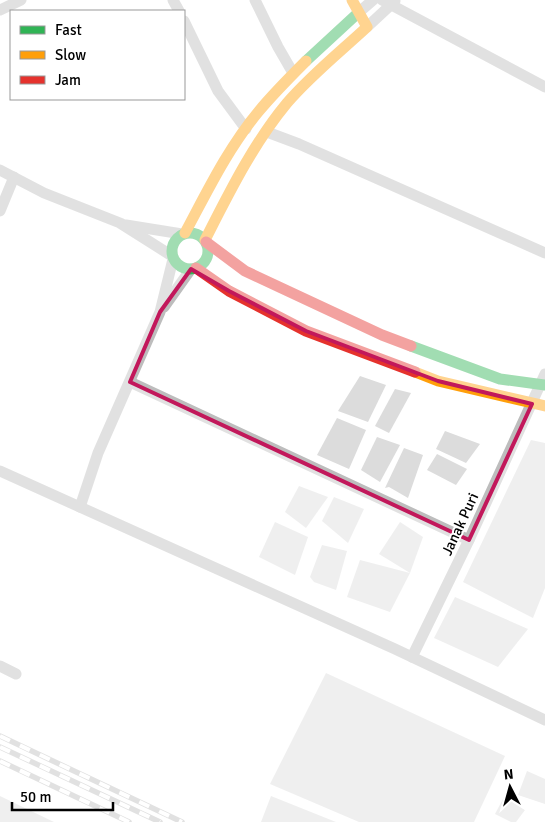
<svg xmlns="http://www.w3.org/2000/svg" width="545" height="822" font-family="Signika,sans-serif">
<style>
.building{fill:#dcdcdc}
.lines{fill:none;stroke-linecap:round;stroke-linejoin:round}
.street{stroke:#bdbdbd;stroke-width:11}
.fast{stroke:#30b455;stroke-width:11}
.slow{stroke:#ff9f0a;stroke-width:11}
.jam{stroke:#e5322d;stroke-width:11}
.rail-casing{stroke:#bdbdbd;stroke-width:5.5}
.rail{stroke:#fff;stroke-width:4;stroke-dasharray:11;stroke-linecap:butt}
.marked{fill:none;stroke:#c2185b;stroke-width:4;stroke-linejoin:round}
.labels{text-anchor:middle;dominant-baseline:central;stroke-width:4;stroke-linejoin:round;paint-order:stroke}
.street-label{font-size:15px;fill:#000;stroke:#fff}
</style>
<rect width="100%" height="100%" fill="#fff"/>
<g class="building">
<polygon points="360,376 386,385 368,422 338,411"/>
<polygon points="395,389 411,393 389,433 375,426"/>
<polygon points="337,418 366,430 349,469 317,455"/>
<polygon points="445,431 480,444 466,463 436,449"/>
<polygon points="377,437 400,445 380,482 361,470"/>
<polygon points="531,440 545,443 545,588 533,618 463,582"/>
<polygon points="404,448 423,455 408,498 389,487 385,488"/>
<polygon points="437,454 467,469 456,485 427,470"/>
<polygon points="299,486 328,497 306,528 285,512"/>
<polygon points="334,497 364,509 348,543 322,521"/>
<polygon points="275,522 308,537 295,575 259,557"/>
<polygon points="400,522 423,537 410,573 379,554"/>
<polygon points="322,545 347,551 336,590 314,582 310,577"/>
<polygon points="360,560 410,573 390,612 347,597"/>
<polygon points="455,597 528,629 498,667 434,638"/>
<polygon points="326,673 505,756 474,822 359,822 270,784"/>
<polygon points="527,771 545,779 545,804 518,795"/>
<polygon points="0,796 54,822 0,822"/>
<polygon points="271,796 336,822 261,822"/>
<polygon points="504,797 525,810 516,822 511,822 495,814"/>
</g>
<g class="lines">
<g class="street">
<polyline points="173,0 179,11"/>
<polyline points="255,0 278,47 293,73"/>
<polyline points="382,0 545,87"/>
<polyline points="0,10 21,0"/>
<polyline points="358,13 373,0"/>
<polyline points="184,21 218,91 246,129"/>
<polyline points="367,27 395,1"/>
<polyline points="267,132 299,144 545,253"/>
<polyline points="0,170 44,193 120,223 172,256"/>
<polyline points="0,211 14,177"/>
<polyline points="126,225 182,234"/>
<polyline points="164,307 191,269"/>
<polyline points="130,382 469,540"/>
<polyline points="0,471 395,649 545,720"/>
<polyline points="80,507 98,453 160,312 173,259"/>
<polyline points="412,657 469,540 545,374"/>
<polyline points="0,666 16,674"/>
</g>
<g class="fast">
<polyline points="306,61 358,13"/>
<circle cx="190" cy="251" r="18"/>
<polyline points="411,346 500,379 545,385"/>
</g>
<g class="slow">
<path d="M185,233C207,192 228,148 259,111C273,94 290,77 306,61"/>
<path d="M205,240C229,193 253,144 287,103C311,75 340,52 367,27L352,0"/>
<polyline points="415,372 438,381 545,406"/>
</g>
<g class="jam">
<polyline points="206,242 245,271 382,335 411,346"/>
<polyline points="196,268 229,291 306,331 415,372"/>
</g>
<g class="rail-casing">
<g id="rail">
<polyline points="0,736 182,822"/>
<polyline points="0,747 160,822"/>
<polyline points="0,761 129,822"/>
</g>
</g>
<use href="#rail" class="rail"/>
</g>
<path d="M0 0H545V822H0ZM191,269L229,291L306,331L438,381L532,404L469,540L130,382L160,312Z" fill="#fff" fill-opacity=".55" fill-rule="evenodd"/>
<path class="marked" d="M191,269L229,291L306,331L438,381L532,404L469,540L130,382L160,312Z"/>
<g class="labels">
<g class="street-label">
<text transform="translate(460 524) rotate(-65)">Janak Puri</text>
</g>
</g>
<rect x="10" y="10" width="175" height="90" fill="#ffffff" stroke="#999999"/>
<rect x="20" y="26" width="25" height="8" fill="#30b455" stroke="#999999"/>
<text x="55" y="35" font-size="15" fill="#000000">Fast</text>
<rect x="20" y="51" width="25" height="8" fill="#ff9f0a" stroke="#999999"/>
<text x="55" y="60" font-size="15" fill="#000000">Slow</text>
<rect x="20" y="76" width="25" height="8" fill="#e5322d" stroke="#999999"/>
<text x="55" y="85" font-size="15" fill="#000000">Jam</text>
<g transform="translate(510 787) rotate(354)" stroke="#ffffff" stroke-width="4" paint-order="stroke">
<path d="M0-4L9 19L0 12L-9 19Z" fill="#000000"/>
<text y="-8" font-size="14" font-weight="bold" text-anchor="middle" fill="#000000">N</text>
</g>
<path d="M12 802v8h101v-8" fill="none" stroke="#000000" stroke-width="2.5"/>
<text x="20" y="802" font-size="15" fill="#000000" stroke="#ffffff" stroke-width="4" paint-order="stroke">50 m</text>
</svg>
